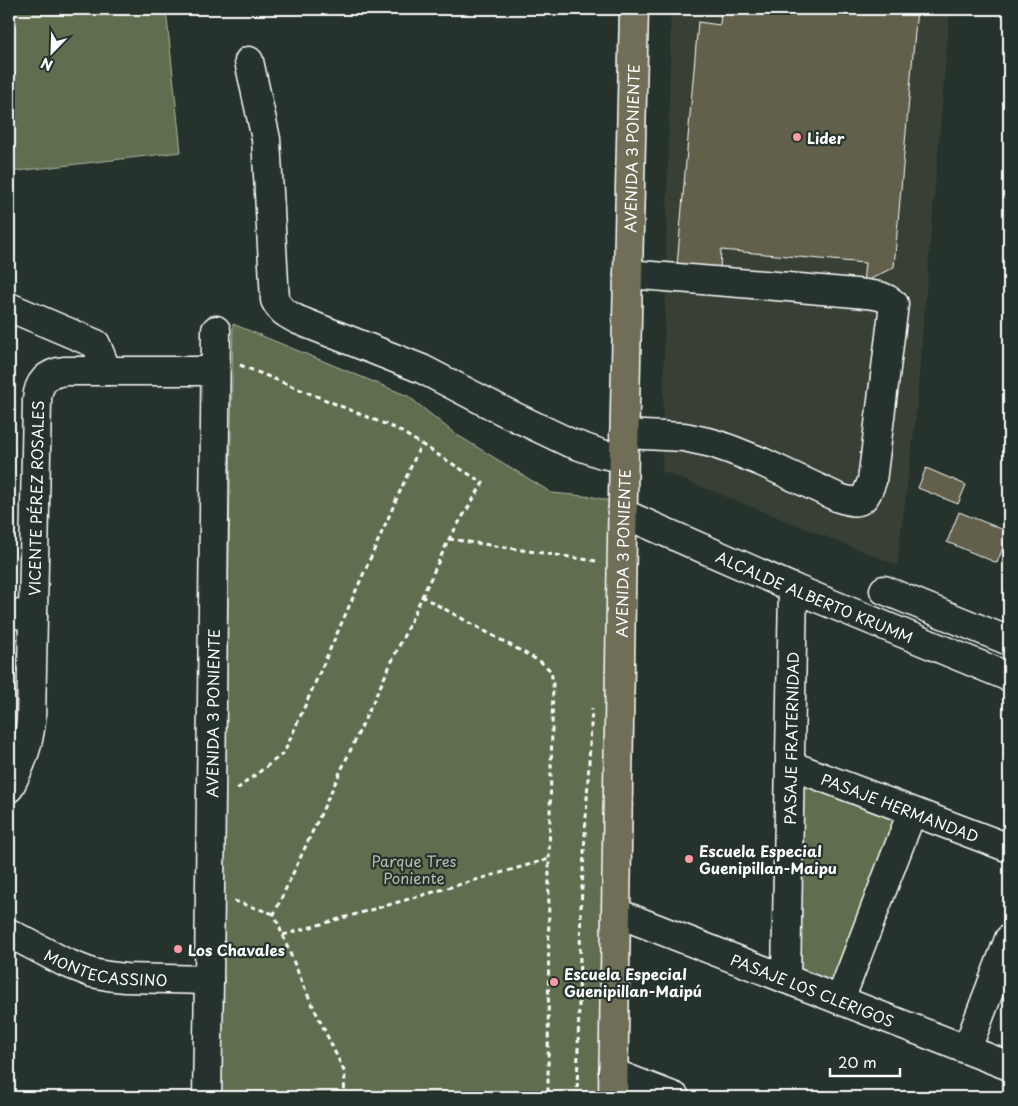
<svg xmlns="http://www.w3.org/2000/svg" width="1018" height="1106" font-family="'Playpen Sans',sans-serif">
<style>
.built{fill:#384036}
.green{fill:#606e4f;stroke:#b0b6a7}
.building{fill:#625e4b;stroke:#fff}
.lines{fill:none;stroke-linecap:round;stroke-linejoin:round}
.minor-casing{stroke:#fff;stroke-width:31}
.major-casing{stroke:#fff;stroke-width:31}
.path{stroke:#fff;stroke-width:3;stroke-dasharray:5 4;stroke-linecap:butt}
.minor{stroke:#26332d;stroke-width:28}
.major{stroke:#716e59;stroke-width:28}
.poi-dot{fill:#ff9aa2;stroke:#26332d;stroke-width:2}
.labels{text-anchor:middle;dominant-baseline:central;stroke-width:4.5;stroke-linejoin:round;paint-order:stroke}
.poi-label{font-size:15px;font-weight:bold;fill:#fff;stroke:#26332d;text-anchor:start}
.street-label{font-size:15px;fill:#fff;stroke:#26332d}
.park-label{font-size:15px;fill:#b7beb0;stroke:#26332d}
</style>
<rect width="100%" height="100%" fill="#26332d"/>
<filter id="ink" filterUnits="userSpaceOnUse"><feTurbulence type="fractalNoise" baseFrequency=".02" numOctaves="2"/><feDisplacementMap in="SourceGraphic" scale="10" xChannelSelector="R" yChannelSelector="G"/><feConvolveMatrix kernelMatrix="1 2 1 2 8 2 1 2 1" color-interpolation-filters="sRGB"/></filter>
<g filter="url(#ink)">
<polygon class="built" points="671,9 950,9 915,422 897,565 662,471"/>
<g class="green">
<polygon points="9,9 166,9 181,152 9,172"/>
<polygon points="233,324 408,396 454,433 552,493 594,497 610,501 601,1097 219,1097"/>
<polygon points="802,779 900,817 833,989 801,976"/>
</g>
<g class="building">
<polygon points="721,9 917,9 894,267 863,283 865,263 721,250 720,270 677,266 698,22 720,25"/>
<polygon points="926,468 966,485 958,504 918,488"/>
<polygon points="959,512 1009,532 997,563 947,542"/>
</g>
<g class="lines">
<g class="minor-casing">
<g id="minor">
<path d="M249,61L266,139L275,300C281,312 287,314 298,320L422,369L505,412L568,442L602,454L623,458"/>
<polyline points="9,307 96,344 107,371"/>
<path d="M624,434L684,437L712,443L732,450L762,462L839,498C861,505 864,502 872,481L894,304L887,299L880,296L866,294L788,287L628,274"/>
<path id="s1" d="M622,513L793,588L1009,677"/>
<polyline points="884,590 1009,641"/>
<polyline points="9,614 33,615"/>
<path id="s2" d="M790,765L1009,848"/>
<path id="s3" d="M9,788C21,765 28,748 31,722L37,400C38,382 47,373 65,371H215"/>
<path id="s4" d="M617,913L1009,1066"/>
<path id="s5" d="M9,933L64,962L92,973L108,976L125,978L209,980"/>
<path id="s6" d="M786,979L793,588"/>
<polyline points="840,1000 912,812"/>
<polyline points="967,1049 1009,939"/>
<polyline points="613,1073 675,1097"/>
<path id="s7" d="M207,1097L209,980L216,330"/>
</g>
</g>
<g class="major-casing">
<g id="major">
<path id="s8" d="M613,1097L622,540L634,9"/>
</g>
</g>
<g class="path">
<polyline points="240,365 397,429 483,483 449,539 274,914 304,987 345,1073 344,1097"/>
<polyline points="449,539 596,561"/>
<polyline points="421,596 541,662 551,671 553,684 549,859 548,1097"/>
<polyline points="237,789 284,753 421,444"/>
<polyline points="234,901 274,914"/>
<polyline points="283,935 549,859"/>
<polyline points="577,1097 581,907 592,708"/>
</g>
<use href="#minor" class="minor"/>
<use href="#major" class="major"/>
</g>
</g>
<g class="poi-dot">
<circle cx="797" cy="137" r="5"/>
<circle cx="689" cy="859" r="5"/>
<circle cx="178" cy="949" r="5"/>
<circle cx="554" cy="982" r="5"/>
</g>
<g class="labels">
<g class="poi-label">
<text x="807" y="137">Lider</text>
<text x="699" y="850">Escuela Especial<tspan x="699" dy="17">Guenipillan-Maipu</tspan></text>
<text x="188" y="949">Los Chavales</text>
<text x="564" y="973">Escuela Especial<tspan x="564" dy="17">Guenipillan-Maipú</tspan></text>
</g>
<g class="street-label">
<text stroke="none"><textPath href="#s8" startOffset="949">AVENIDA 3 PONIENTE</textPath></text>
<text stroke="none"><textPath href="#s3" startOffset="294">VICENTE PÉREZ ROSALES</textPath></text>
<text stroke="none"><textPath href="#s8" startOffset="544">AVENIDA 3 PONIENTE</textPath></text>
<text stroke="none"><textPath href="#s1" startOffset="210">ALCALDE ALBERTO KRUMM</textPath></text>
<text stroke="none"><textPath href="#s7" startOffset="384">AVENIDA 3 PONIENTE</textPath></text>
<text stroke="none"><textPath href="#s6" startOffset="241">PASAJE FRATERNIDAD</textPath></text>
<text stroke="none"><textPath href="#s2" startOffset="118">PASAJE HERMANDAD</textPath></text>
<text stroke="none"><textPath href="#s5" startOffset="105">MONTECASSINO</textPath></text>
<text stroke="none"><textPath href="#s4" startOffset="210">PASAJE LOS CLERIGOS</textPath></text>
</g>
<g class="park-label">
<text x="414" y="860">Parque Tres<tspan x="414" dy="17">Poniente</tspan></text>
</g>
</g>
<rect width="1018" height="1106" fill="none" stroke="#26332d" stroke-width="30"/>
<rect x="15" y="15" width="988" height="1076" fill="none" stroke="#fff" stroke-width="2" filter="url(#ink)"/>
<g transform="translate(52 52) rotate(203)" stroke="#26332d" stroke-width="4" paint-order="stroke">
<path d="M0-4L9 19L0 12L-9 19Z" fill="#ffffff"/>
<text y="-8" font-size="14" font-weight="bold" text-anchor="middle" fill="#ffffff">N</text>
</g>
<path d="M830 1068v8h70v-8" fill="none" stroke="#ffffff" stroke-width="2.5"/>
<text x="838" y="1068" font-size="15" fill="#ffffff" stroke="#26332d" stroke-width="4" paint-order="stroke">20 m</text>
</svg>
